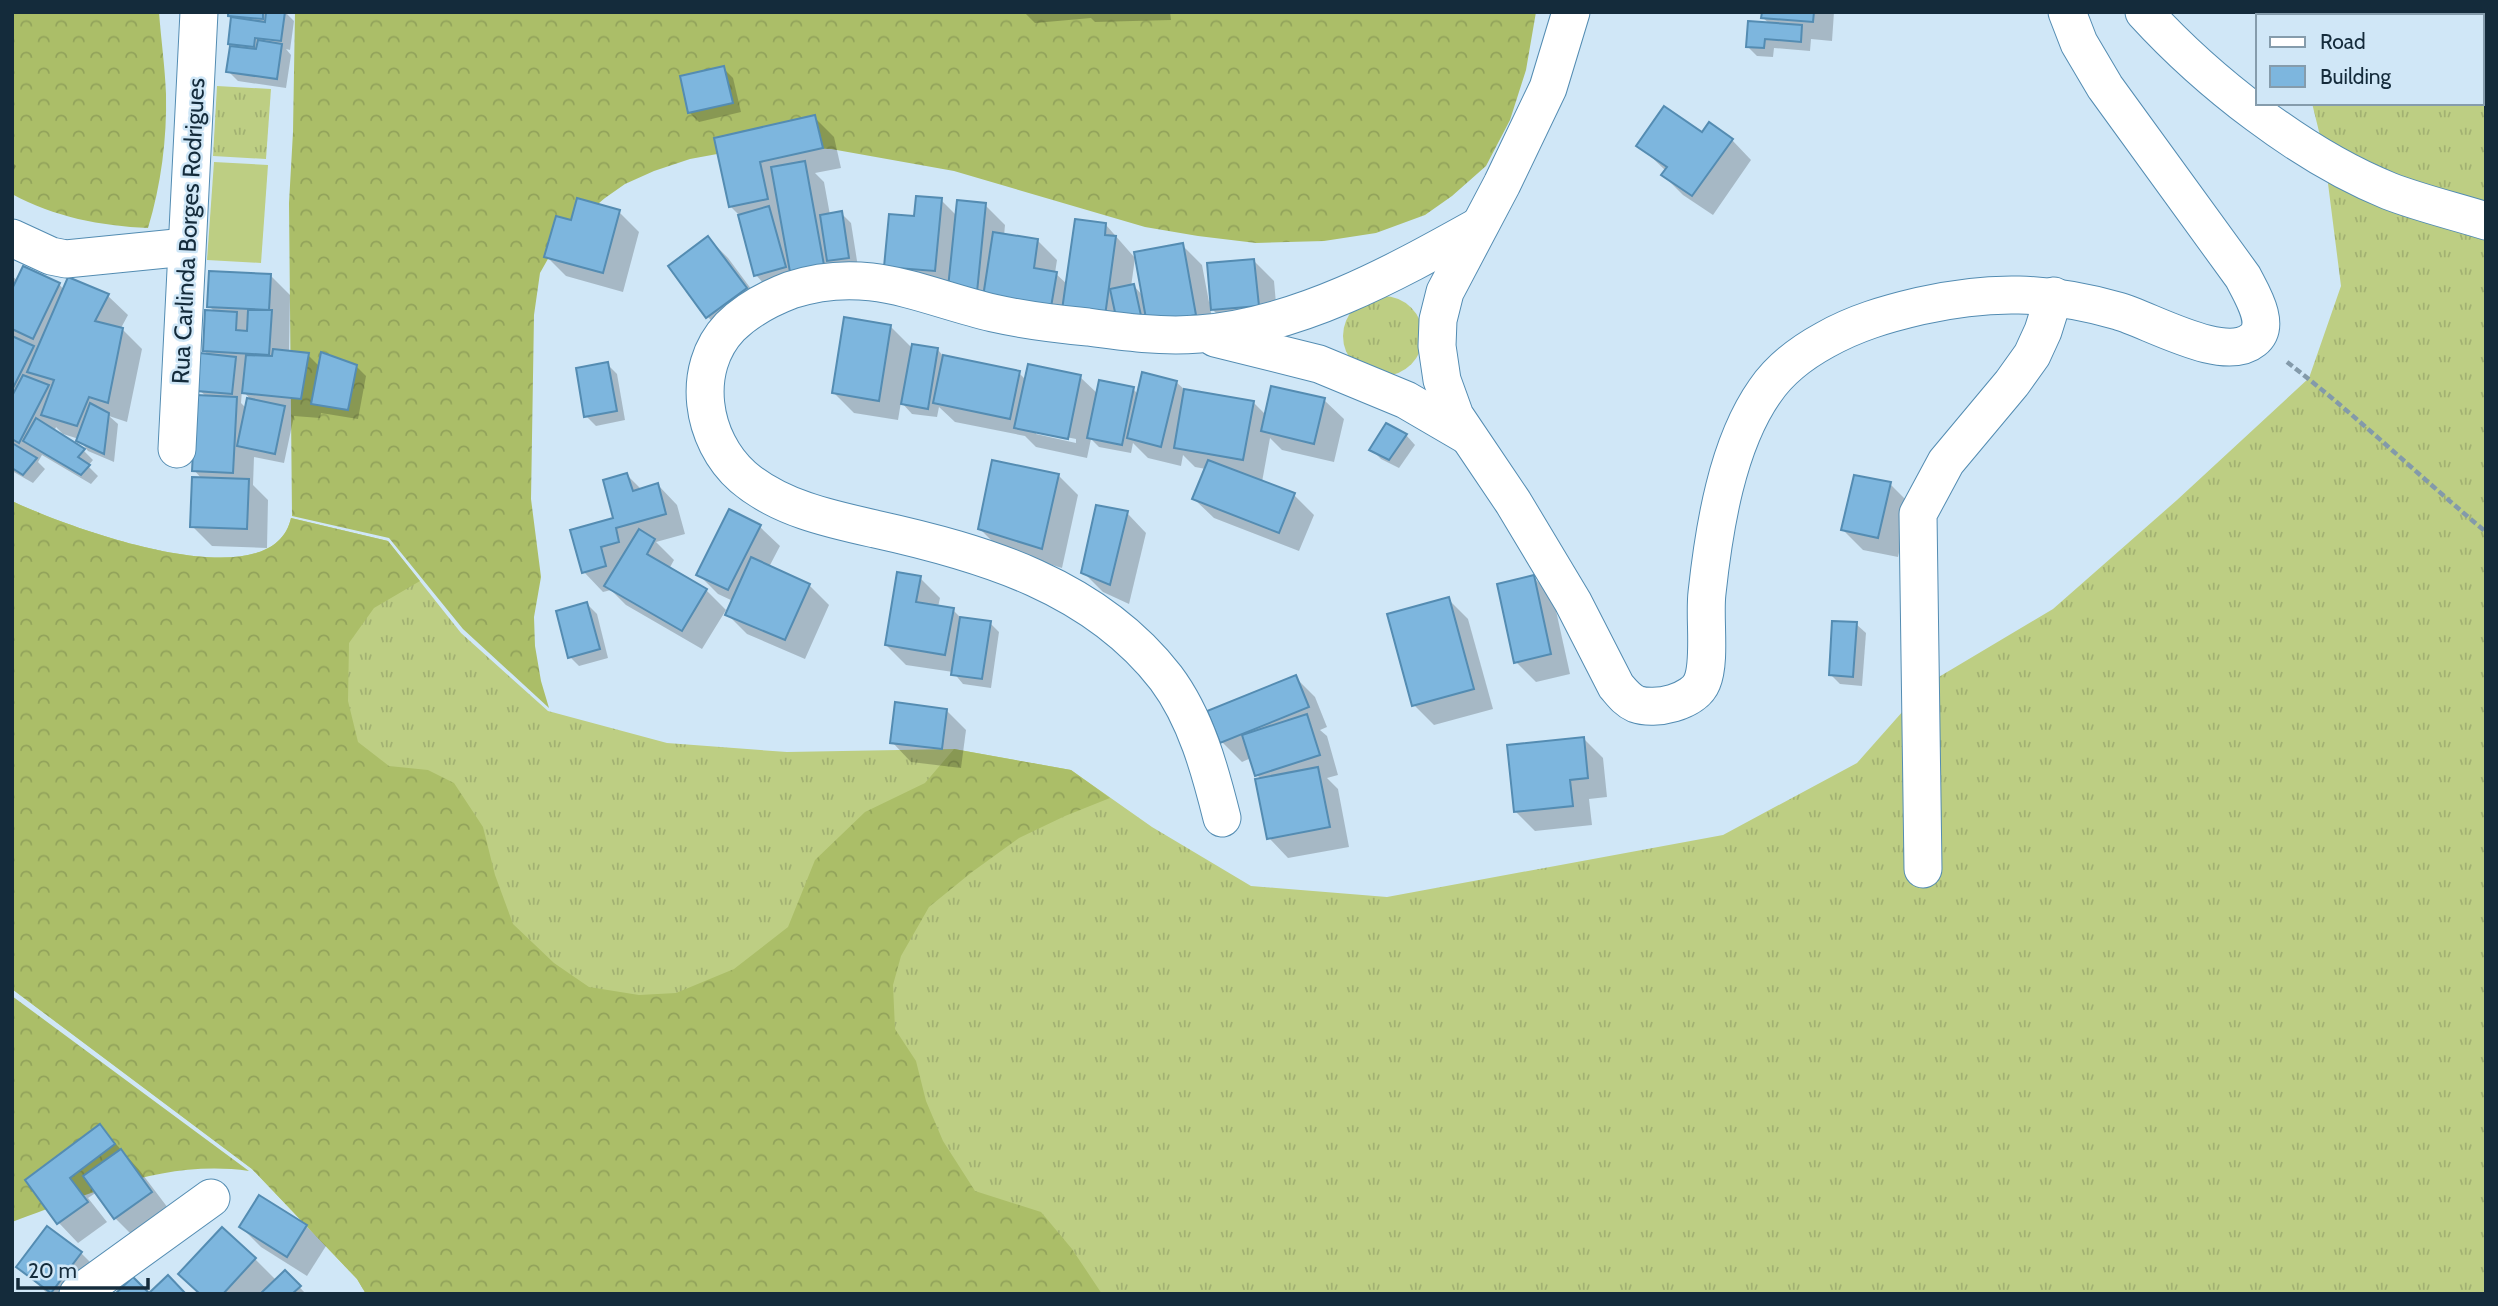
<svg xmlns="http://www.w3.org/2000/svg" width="2498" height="1306" font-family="Cabin,sans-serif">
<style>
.grass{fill:url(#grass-tufts)}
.forest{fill:url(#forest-crowns)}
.pitch{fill:#bdce83}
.shadow{fill:#0003;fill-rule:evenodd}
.building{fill:#7db6de;stroke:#548cb2;stroke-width:2}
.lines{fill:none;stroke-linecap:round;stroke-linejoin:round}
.minor-casing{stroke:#538cb2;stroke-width:39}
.path{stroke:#839aaa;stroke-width:4.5;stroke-dasharray:7 3.5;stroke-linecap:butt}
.minor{stroke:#fff;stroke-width:37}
.labels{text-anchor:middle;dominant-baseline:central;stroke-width:5;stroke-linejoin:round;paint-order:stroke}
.street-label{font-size:24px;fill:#142b3b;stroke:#d0e7f7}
</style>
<defs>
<pattern id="grass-tufts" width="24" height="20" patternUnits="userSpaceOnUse" patternTransform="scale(1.75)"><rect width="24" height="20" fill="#bdce83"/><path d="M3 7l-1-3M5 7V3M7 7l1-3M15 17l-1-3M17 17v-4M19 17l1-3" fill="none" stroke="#a2b172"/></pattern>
<pattern id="forest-crowns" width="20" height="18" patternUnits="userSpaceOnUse" patternTransform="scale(1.75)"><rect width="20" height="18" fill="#abbe68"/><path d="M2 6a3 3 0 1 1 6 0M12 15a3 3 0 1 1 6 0" fill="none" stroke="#92a35b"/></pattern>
</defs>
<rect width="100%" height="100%" fill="#d0e7f7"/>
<g class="grass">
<path d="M2290,12H2486V1294H366L357,1279L252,1169L12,989V501C62,525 272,605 291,518L388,541L461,633L548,711L667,743L787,752L954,749L1071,770L1152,827L1251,886L1387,897L1723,835L1857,763L1927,684L2053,609L2177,500L2309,378L2341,286L2324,152L2312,103H2482V16H2290Z"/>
<polygon points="217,86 271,89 266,159 213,156"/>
<circle cx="1383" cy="336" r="40"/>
</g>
<g class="forest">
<path d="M12,12H159C161,39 165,67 166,94C167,139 161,185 148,228C101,226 54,217 12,194Z"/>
<polygon points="295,12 1536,12 1526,70 1510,120 1486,166 1452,196 1425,215 1376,233 1324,241 1256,243 1198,236 1145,227 954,171 831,149 784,147 739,150 690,159 654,171 625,184 605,198 562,234 540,273 534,315 531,499 541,577 534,617 535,646 541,681 549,708 463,629 389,538 292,516 289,203 293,132"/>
<path d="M12,501C62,525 272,605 291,518L388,541L420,581L374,608L349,643L348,701L358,742L389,766L428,770L454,783L483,827L495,875L513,924L554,963L589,987L639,995L676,993L734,969L788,927L815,860L865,812L925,783L954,749L1071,770L1110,798L1065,816L1019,838L972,872L929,907L901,956L893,985L895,1029L916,1061L926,1101L943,1141L975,1191L1041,1212L1072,1249L1102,1294H366L357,1279L252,1169L12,989Z"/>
<path d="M12,996L249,1171C164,1159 90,1194 12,1222Z"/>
</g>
<polygon class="pitch" points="214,162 268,165 261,263 207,260"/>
<g class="shadow">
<polygon points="230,12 285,12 294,21 290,50 286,49 291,55 286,88 238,81 228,71 232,46 229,43 232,18"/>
<polygon points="1024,12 1170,12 1171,20 1095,22 1091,18 1035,23"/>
<polygon points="1763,12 1834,12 1832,41 1811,39 1810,51 1774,48 1773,57 1757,56 1747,46 1770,24 1763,18"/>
<polygon points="723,68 733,78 741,112 699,122 690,113"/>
<polygon points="814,117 834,137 841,168 815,173 824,182 830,215 841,213 851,223 858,267 765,285 756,275 739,215 731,207 716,140"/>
<polygon points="1702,135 1732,140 1751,160 1713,215 1683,195 1663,175 1666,171 1639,145"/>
<polygon points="12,162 16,166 12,174"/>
<polygon points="941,200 957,216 985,205 1005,225 1004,236 1037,240 1057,260 1055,273 1068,285 1106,225 1135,258 1131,287 1134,286 1144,297 1182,245 1202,265 1209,302 1254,261 1274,281 1278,326 1232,329 1210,307 1215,335 1124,335 886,266 915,218"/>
<polygon points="619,212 639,232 623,292 566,276 546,256 572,222"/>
<polygon points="708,238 728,258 766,309 727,337 708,317 670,266"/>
<path d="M270,275L290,295L289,353L308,355L320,367L356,366L366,376L358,419L321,413L320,418L294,416L284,463L254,457L253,485L268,500L267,548L212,546L192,526L202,479L194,470L207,397L199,390L210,356L204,351L215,312L209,306ZM242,390L252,401L247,409L241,403Z"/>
<polygon points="12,276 18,281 59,284 64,290 108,296 128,315 121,328 142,349 127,422 109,416 118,424 114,462 88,451 79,439 63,434 56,427 54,432 83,450 93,460 88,466 98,476 91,484 42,455 38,462 45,469 33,483 12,471"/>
<path d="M890,326L913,349L938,350L945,358L1019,373L1026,380L1080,377L1098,394L1133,389L1139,395L1176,382L1185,390L1253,402L1266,415L1324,400L1344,419L1334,462L1282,450L1270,438L1262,482L1294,495L1314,515L1299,551L1214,518L1194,499L1206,469L1195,467L1183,455L1181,466L1148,458L1133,443L1131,453L1099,447L1091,439L1087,458L1036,447L1025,436L955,422L939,407L937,417L912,414L901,402L898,420L854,413L834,393ZM1036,431L1076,439V443L1036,434Z"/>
<polygon points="607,364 617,374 625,420 596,426 586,416"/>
<polygon points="1406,435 1415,445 1399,468 1381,459 1371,449"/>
<polygon points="627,475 642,490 658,485 677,505 685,534 656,542 674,560 669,569 706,590 726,610 702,649 626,605 611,590 603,592 584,572 615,519"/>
<polygon points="1058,475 1078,495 1062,568 1000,549 980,529"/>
<polygon points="1890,484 1910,504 1898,557 1863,550 1843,530"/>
<polygon points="1127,513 1146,533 1129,604 1103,592 1083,572"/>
<polygon points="760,527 780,546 769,567 809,585 829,605 805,659 747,634 727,614 733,601 718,594 698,574"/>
<polygon points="1533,577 1553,597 1570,674 1536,682 1516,662"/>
<polygon points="920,578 940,598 938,607 953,610 962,619 990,623 999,632 991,688 963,684 953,672 906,665 886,645"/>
<polygon points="1448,599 1468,619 1493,709 1434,725 1414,705"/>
<polygon points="587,604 597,614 608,658 579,666 570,657"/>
<polygon points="1856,624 1866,633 1862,686 1840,684 1831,675"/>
<polygon points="1295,677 1315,697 1327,727 1320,730 1327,736 1338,775 1327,778 1338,789 1349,847 1288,858 1269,838 1261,779 1257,775 1251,758 1242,762 1222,742"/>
<polygon points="946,710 966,730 961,768 911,762 892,742"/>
<polygon points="1583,738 1603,758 1607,797 1589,799 1592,825 1535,831 1515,811"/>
<polygon points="100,1126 140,1171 171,1212 135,1238 115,1218 97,1192 88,1198 107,1222 78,1243 59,1223 27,1180"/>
<polygon points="306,1226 326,1246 307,1276 261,1247 241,1227"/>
<polygon points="81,1253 101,1273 85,1294 48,1294 18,1266"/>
<polygon points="255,1259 276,1280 285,1272 306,1294 200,1294"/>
</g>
<g class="building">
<polygon points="228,12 263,12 263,19 228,16"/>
<polygon points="266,12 285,12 281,41 255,38 254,47 228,44 231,17 265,22"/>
<polygon points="1762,12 1814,12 1813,22 1761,18"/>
<polygon points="1748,21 1802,25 1801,42 1765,39 1764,48 1746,47"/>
<polygon points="258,40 282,44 277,79 226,72 230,46 256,49"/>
<polygon points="724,66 733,103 688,113 680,76"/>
<polygon points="1664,106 1702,132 1709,122 1733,139 1692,196 1661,175 1667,167 1636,146"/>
<polygon points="815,115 823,148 760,162 768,199 729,207 714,138"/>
<polygon points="805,161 824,265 790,272 771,167"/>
<polygon points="916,196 942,198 935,271 884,267 889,214 914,216"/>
<polygon points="577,198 620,210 603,273 544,257 556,216 571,220"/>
<polygon points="957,200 986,203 977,292 948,288"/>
<polygon points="769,206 786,267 754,276 738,215"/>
<polygon points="842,211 849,258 827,261 820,215"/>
<polygon points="1075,219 1106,223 1105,235 1116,236 1105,316 1062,310"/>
<polygon points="993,232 1038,239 1034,268 1057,272 1051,307 983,297"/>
<polygon points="708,236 747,288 706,318 668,266"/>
<polygon points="1183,243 1196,315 1147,324 1134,252"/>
<polygon points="1254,259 1259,306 1211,310 1207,263"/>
<polygon points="23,266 60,283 33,339 12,329 12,289"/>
<polygon points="209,271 271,274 269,310 207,307"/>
<polygon points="68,277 109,294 95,321 123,328 108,403 89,397 77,426 41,415 54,380 27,372"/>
<polygon points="1134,284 1142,320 1118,326 1110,289"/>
<polygon points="205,310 237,312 236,330 247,331 248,310 272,310 269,355 203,351"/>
<polygon points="844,317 891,325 879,401 832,393"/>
<polygon points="12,336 34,346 12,390"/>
<polygon points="912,344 938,348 928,409 901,404"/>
<polygon points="273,349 309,353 301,399 242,393 246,355 272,356"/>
<polygon points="321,352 357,365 348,410 311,404"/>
<polygon points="200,353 236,357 232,394 197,391"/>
<polygon points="943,355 1020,371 1010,419 933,403"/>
<polygon points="608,362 617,411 584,417 576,368"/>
<polygon points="1028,364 1081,375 1068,439 1014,428"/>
<polygon points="1142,372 1177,381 1161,447 1127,438"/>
<polygon points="23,375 49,385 19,443 12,439 12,396"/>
<polygon points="1099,380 1134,387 1122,445 1087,438"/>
<polygon points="1271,386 1325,398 1314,444 1261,431"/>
<polygon points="1184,389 1254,401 1243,460 1174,448"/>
<polygon points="196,395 237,397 233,473 192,471"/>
<polygon points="247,398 285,406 275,454 237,446"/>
<polygon points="90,403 109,413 104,454 76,441"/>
<polygon points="36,418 85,449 78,457 90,465 81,475 23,441"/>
<polygon points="1386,423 1407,434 1389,460 1369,450"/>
<polygon points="12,443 37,458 23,475 12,468"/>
<polygon points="992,460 1059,474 1042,549 978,529"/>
<polygon points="1208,460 1295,493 1279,533 1192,499"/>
<polygon points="627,473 633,491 658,483 666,514 616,528 619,542 601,547 606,566 582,573 570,530 613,518 603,480"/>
<polygon points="1854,475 1891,482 1878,538 1841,530"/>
<polygon points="192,477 249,479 247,529 190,527"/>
<polygon points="1096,505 1128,511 1110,585 1081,573"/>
<polygon points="729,509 761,525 728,590 696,575"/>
<polygon points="639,529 655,539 647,554 707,589 682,631 604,586"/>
<polygon points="751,557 810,584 785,640 725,615"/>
<polygon points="897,572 921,576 916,602 954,608 945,655 885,645"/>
<polygon points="1534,575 1551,654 1514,663 1497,584"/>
<polygon points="1449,597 1474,689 1412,706 1387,614"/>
<polygon points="587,602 600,649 568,658 556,611"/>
<polygon points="960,617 991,621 982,679 951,675"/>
<polygon points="1832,621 1857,622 1853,677 1829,675"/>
<polygon points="1296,675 1309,707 1220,743 1207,711"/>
<polygon points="895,702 947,709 942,749 890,743"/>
<polygon points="1307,714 1320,755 1255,776 1242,735"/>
<polygon points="1584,737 1588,778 1570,780 1573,806 1514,812 1507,745"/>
<polygon points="1318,767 1330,827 1267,839 1255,779"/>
<polygon points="100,1124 115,1144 70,1178 88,1202 57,1224 25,1180"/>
<polygon points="121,1149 152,1192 114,1219 83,1176"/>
<polygon points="259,1195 307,1225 287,1257 239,1227"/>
<polygon points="47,1226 82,1252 51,1293 16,1267"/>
<polygon points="222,1227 256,1258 223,1294 200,1294 178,1274"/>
<polygon points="285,1270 301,1286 292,1294 260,1294"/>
<polygon points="168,1275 186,1294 115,1294 133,1277 149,1293"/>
</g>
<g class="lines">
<g class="minor-casing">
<g id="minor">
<path d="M1571,12L1548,88L1502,184L1445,292L1438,320L1437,346L1442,380L1455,416L1513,502L1573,602L1616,686C1622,693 1627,700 1636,704C1655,711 1694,702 1702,682C1711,661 1704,617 1707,593C1714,528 1727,445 1765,391C1780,369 1803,352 1825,340C1855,323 1886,314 1920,306C1990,290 2048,291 2118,311C2150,320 2224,364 2253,340C2272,325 2251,293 2243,277L2105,87L2079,43L2067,12"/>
<path d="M2144,12C2207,81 2302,156 2389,191C2420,203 2454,211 2486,221"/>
<polyline points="2343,12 2357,16"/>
<polyline points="2482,48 2486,49"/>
<polyline points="12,238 51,256 66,259 186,247"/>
<polyline points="1215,338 1319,364 1406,400 1466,435"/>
<polyline points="177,449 199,12"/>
<path d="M1222,818C1210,770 1196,718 1166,678C1095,586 984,553 875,529C830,519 779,508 743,477C701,440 690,369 730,327C746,311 770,298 791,290C868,265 921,296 993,313C1024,320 1056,324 1088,327C1124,332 1162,337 1199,334C1299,326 1393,274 1479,226"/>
<polyline points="1923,869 1918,514 1946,462 2012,383 2032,355 2043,331 2054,296"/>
<polyline points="78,1294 211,1198"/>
</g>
</g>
<path class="path" d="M2287,362C2356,415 2419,476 2486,532"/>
<use href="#minor" class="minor"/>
</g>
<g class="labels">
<g class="street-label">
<text transform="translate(188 231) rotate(-87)">Rua Carlinda Borges Rodrigues</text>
</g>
</g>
<rect width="2498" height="1306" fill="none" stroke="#142b3b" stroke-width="28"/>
<rect x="2256" y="14" width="228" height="91" fill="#d0e7f7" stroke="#859cac" stroke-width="2"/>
<rect x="2270" y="37" width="35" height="10" fill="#ffffff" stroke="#859cac" stroke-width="2"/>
<text x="2320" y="49" font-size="21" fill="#142b3b">Road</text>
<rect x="2270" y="66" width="35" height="21" fill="#7db6de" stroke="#859cac" stroke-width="2"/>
<text x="2320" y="84" font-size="21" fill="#142b3b">Building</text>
<path d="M18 1278v10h130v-10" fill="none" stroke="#142b3b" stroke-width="3.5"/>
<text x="28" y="1278" font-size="21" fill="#142b3b" stroke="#d0e7f7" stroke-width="5" paint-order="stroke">20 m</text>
</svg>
